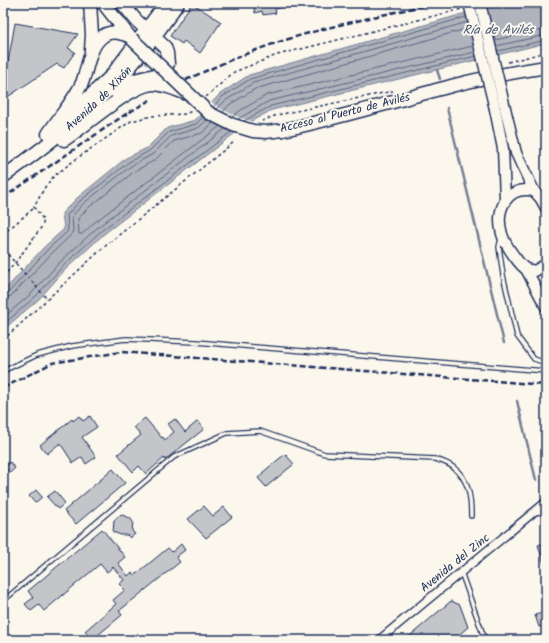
<svg xmlns="http://www.w3.org/2000/svg" width="549" height="643" font-family="Kalam,sans-serif">
<style>
.water{fill:#afb3bb;stroke:#747e96}
.pier{fill:#fbf7ec}
.lines{fill:none;stroke-linecap:round;stroke-linejoin:round}
.shore{stroke:#566483;stroke-width:1}
.stream{stroke:#747e96;stroke-width:2.5}
.building{fill:#c3c5c9;stroke:#1b2f5e}
.lane-casing{stroke:#1b2f5e;stroke-width:6}
.street-casing{stroke:#1b2f5e;stroke-width:10}
.secondary-casing{stroke:#1b2f5e;stroke-width:13}
.highway-casing{stroke:#1b2f5e;stroke-width:15}
.path{stroke:#1b2f5e;stroke-width:1.5;stroke-dasharray:3 3;stroke-linecap:butt}
.lane{stroke:#fbf7ec;stroke-width:3.5}
.street{stroke:#fbf7ec;stroke-width:7}
.secondary{stroke:#fbf7ec;stroke-width:10}
.highway{stroke:#fbf7ec;stroke-width:12}
.rail{stroke:#1b2f5e;stroke-width:2.5;stroke-dasharray:6 3;stroke-linecap:butt}
.secondary-bridge-casing{stroke:#1b2f5e;stroke-width:13;stroke-linecap:butt}
.highway-bridge-casing{stroke:#1b2f5e;stroke-width:15;stroke-linecap:butt}
.secondary-bridge{stroke:#fbf7ec;stroke-width:10}
.highway-bridge{stroke:#fbf7ec;stroke-width:12}
.labels{text-anchor:middle;dominant-baseline:central;stroke-width:4;stroke-linejoin:round;paint-order:stroke}
.street-label{font-size:12px;fill:#1b2f5e;stroke:#fbf7ec}
.water-label{font-size:13px;font-style:italic;fill:#47577a;stroke:#fbf7ec}
</style>
<rect width="100%" height="100%" fill="#fbf7ec"/>
<filter id="ink" filterUnits="userSpaceOnUse"><feTurbulence type="fractalNoise" baseFrequency=".025" numOctaves="2"/><feDisplacementMap in="SourceGraphic" scale="8" xChannelSelector="R" yChannelSelector="G"/><feConvolveMatrix kernelMatrix="1 2 1 2 8 2 1 2 1" color-interpolation-filters="sRGB"/></filter>
<g filter="url(#ink)">
<polygon class="water" points="510,3 546,3 546,43 272,110 248,123 104,234 65,270 39,299 3,330 3,292 44,247 64,229 62,213 77,198 126,158 147,148 167,128 195,120 220,94 249,75 491,6"/>
<polygon class="pier" points="210,101 221,109 238,117 254,122 249,124 210,119 199,112"/>
<g class="lines">
<g class="shore">
<polyline points="495,40 546,29"/>
<polyline points="496,46 546,35"/>
<polyline points="498,51 546,40"/>
<polyline points="213,107 222,97 250,79 466,17"/>
<polyline points="217,109 225,101 253,83 468,22"/>
<polyline points="223,112 229,105 255,89 469,28"/>
<polyline points="232,117 241,110 267,95 473,46"/>
<polyline points="238,119 269,101 475,52"/>
<polyline points="244,121 271,106 476,56"/>
<polyline points="213,123 202,133 174,141 155,160 135,171 87,209 78,219 79,234 82,234 95,222 220,126"/>
<polyline points="3,294 8,293 47,250 67,232 68,229 67,215 80,201 129,162 149,151 169,132 196,124 203,117"/>
<polyline points="3,299 11,296 51,254 71,235 73,230 72,216 83,204 131,166 153,154 171,136 198,128 207,120"/>
<polyline points="3,318 32,293 59,263 98,227 225,129"/>
<polyline points="3,325 36,296 62,267 101,231 231,132"/>
</g>
<g class="stream">
<polyline points="437,70 440,79"/>
<polyline points="447,108 504,343"/>
<polyline points="517,401 536,480"/>
</g>
</g>
<g class="building">
<polygon points="192,3 221,22 200,53 184,41 182,44 170,36"/>
<polygon points="253,3 289,3 289,6 275,9 276,13 263,15 262,11 255,13"/>
<polygon points="15,23 78,34 68,48 75,52 64,68 57,64 6,98 3,94 3,91"/>
<polygon points="79,416 83,421 90,416 97,427 82,437 96,457 86,464 82,457 73,463 60,443 47,454 40,445 72,419 73,421"/>
<polygon points="145,418 162,438 163,437 165,440 174,432 168,424 175,419 185,432 198,421 204,429 165,460 164,458 146,474 139,466 133,472 118,454 141,435 134,427"/>
<polygon points="285,454 294,464 266,487 258,478 263,474 262,473"/>
<polygon points="10,462 15,468 10,473 5,467"/>
<polygon points="113,469 125,483 76,524 64,511"/>
<polygon points="36,490 42,497 35,503 29,496"/>
<polygon points="55,491 65,503 58,509 47,497"/>
<polygon points="204,506 213,516 224,507 232,517 206,538 188,519"/>
<polygon points="122,515 130,518 133,522 132,531 135,534 130,538 127,535 121,535 113,532 114,521 117,517"/>
<polygon points="102,529 125,557 118,563 128,576 132,572 135,575 168,548 172,552 181,544 185,550 176,557 180,562 119,611 122,615 92,640 85,631 116,604 113,600 125,590 119,584 124,580 113,567 107,572 100,564 44,611 39,605 31,611 25,604 33,598 28,591"/>
<polygon points="546,543 546,567 545,567 538,545"/>
<polygon points="451,601 460,605 468,627 453,640 405,640"/>
<polygon points="546,612 546,625 539,627 535,615"/>
</g>
<g class="lines">
<g class="lane-casing">
<g id="lane">
<polyline points="501,239 499,247 503,275 517,336 534,359 546,363"/>
<polyline points="3,371 37,355 72,346 126,339 196,342 546,371"/>
<polyline points="536,512 546,513"/>
<polyline points="461,572 485,640"/>
<path d="M3,601L174,457L227,433L260,431L325,454L435,459C441,461 448,463 453,467C469,479 471,497 471,516"/>
</g>
</g>
<g class="street-casing">
<polyline id="street" points="379,640 546,502"/>
</g>
<g class="secondary-casing">
<g id="secondary">
<polyline points="504,104 516,153 534,191"/>
<polyline points="495,109 503,149 505,199"/>
<path d="M546,208L541,199L534,191C506,185 495,211 502,234C504,242 509,249 514,256C517,260 522,267 526,269C528,270 533,270 535,271L546,264"/>
<polyline points="526,269 546,307"/>
</g>
</g>
<g class="highway-casing">
<g id="highway">
<polyline points="90,3 92,35 91,50"/>
<polyline points="103,3 129,36"/>
<polyline points="114,91 130,81 159,74 166,68 168,64 167,53 165,47 136,20 122,3"/>
<polyline points="58,126 111,76 166,3"/>
<path d="M283,130C339,118 395,101 451,86C482,78 514,72 546,67"/>
<path d="M48,134C59,117 73,102 82,83C88,68 89,46 103,36C111,30 120,33 129,36"/>
<path d="M64,140C85,127 132,83 155,84C167,85 178,91 190,95"/>
<path id="s1" d="M3,177C53,141 102,103 140,55C154,38 166,21 178,3"/>
</g>
</g>
<g class="path">
<polyline points="508,62 546,52"/>
<polyline points="206,97 234,72 277,55 462,9"/>
<polyline points="262,121 277,115 393,91"/>
<polyline points="3,234 34,208"/>
<polyline points="3,246 4,250 3,251"/>
<polyline points="4,250 47,299"/>
<polyline points="3,277 15,263 43,225 43,219 34,207 45,187 54,176 76,159 131,121 152,116 185,114 192,111"/>
<polyline points="3,340 104,247 234,142"/>
</g>
<use href="#lane" class="lane"/>
<use href="#street" class="street"/>
<use href="#secondary" class="secondary"/>
<use href="#highway" class="highway"/>
<g class="rail">
<path d="M186,80C208,70 229,60 251,52C310,29 373,18 434,3"/>
<polyline points="3,198 123,116 150,100"/>
<polyline points="3,388 52,363 121,352 546,385"/>
</g>
<g class="secondary-bridge-casing">
<g id="secondary-bridge">
<polyline points="469,3 495,109"/>
<polyline points="480,3 504,104"/>
</g>
</g>
<g class="highway-bridge-casing">
<polyline id="highway-bridge" points="132,39 209,113 233,125 253,131 266,132 283,130"/>
</g>
<use href="#secondary-bridge" class="secondary-bridge"/>
<use href="#highway-bridge" class="highway-bridge"/>
</g>
</g>
<g class="labels">
<g class="street-label">
<text stroke="none"><textPath href="#s1" startOffset="124">Avenida de Xixón</textPath></text>
<text transform="translate(345 113) rotate(-14)">Acceso al Puerto de Avilés</text>
<text transform="translate(455 563) rotate(-39)">Avenida del Zinc</text>
</g>
<g class="water-label">
<text x="498" y="30">Ría de Avilés</text>
</g>
</g>
<rect width="549" height="643" fill="none" stroke="#fbf7ec" stroke-width="16"/>
<rect x="8" y="8" width="533" height="627" fill="none" stroke="#1b2f5e" stroke-width="1.5" filter="url(#ink)"/>
</svg>
